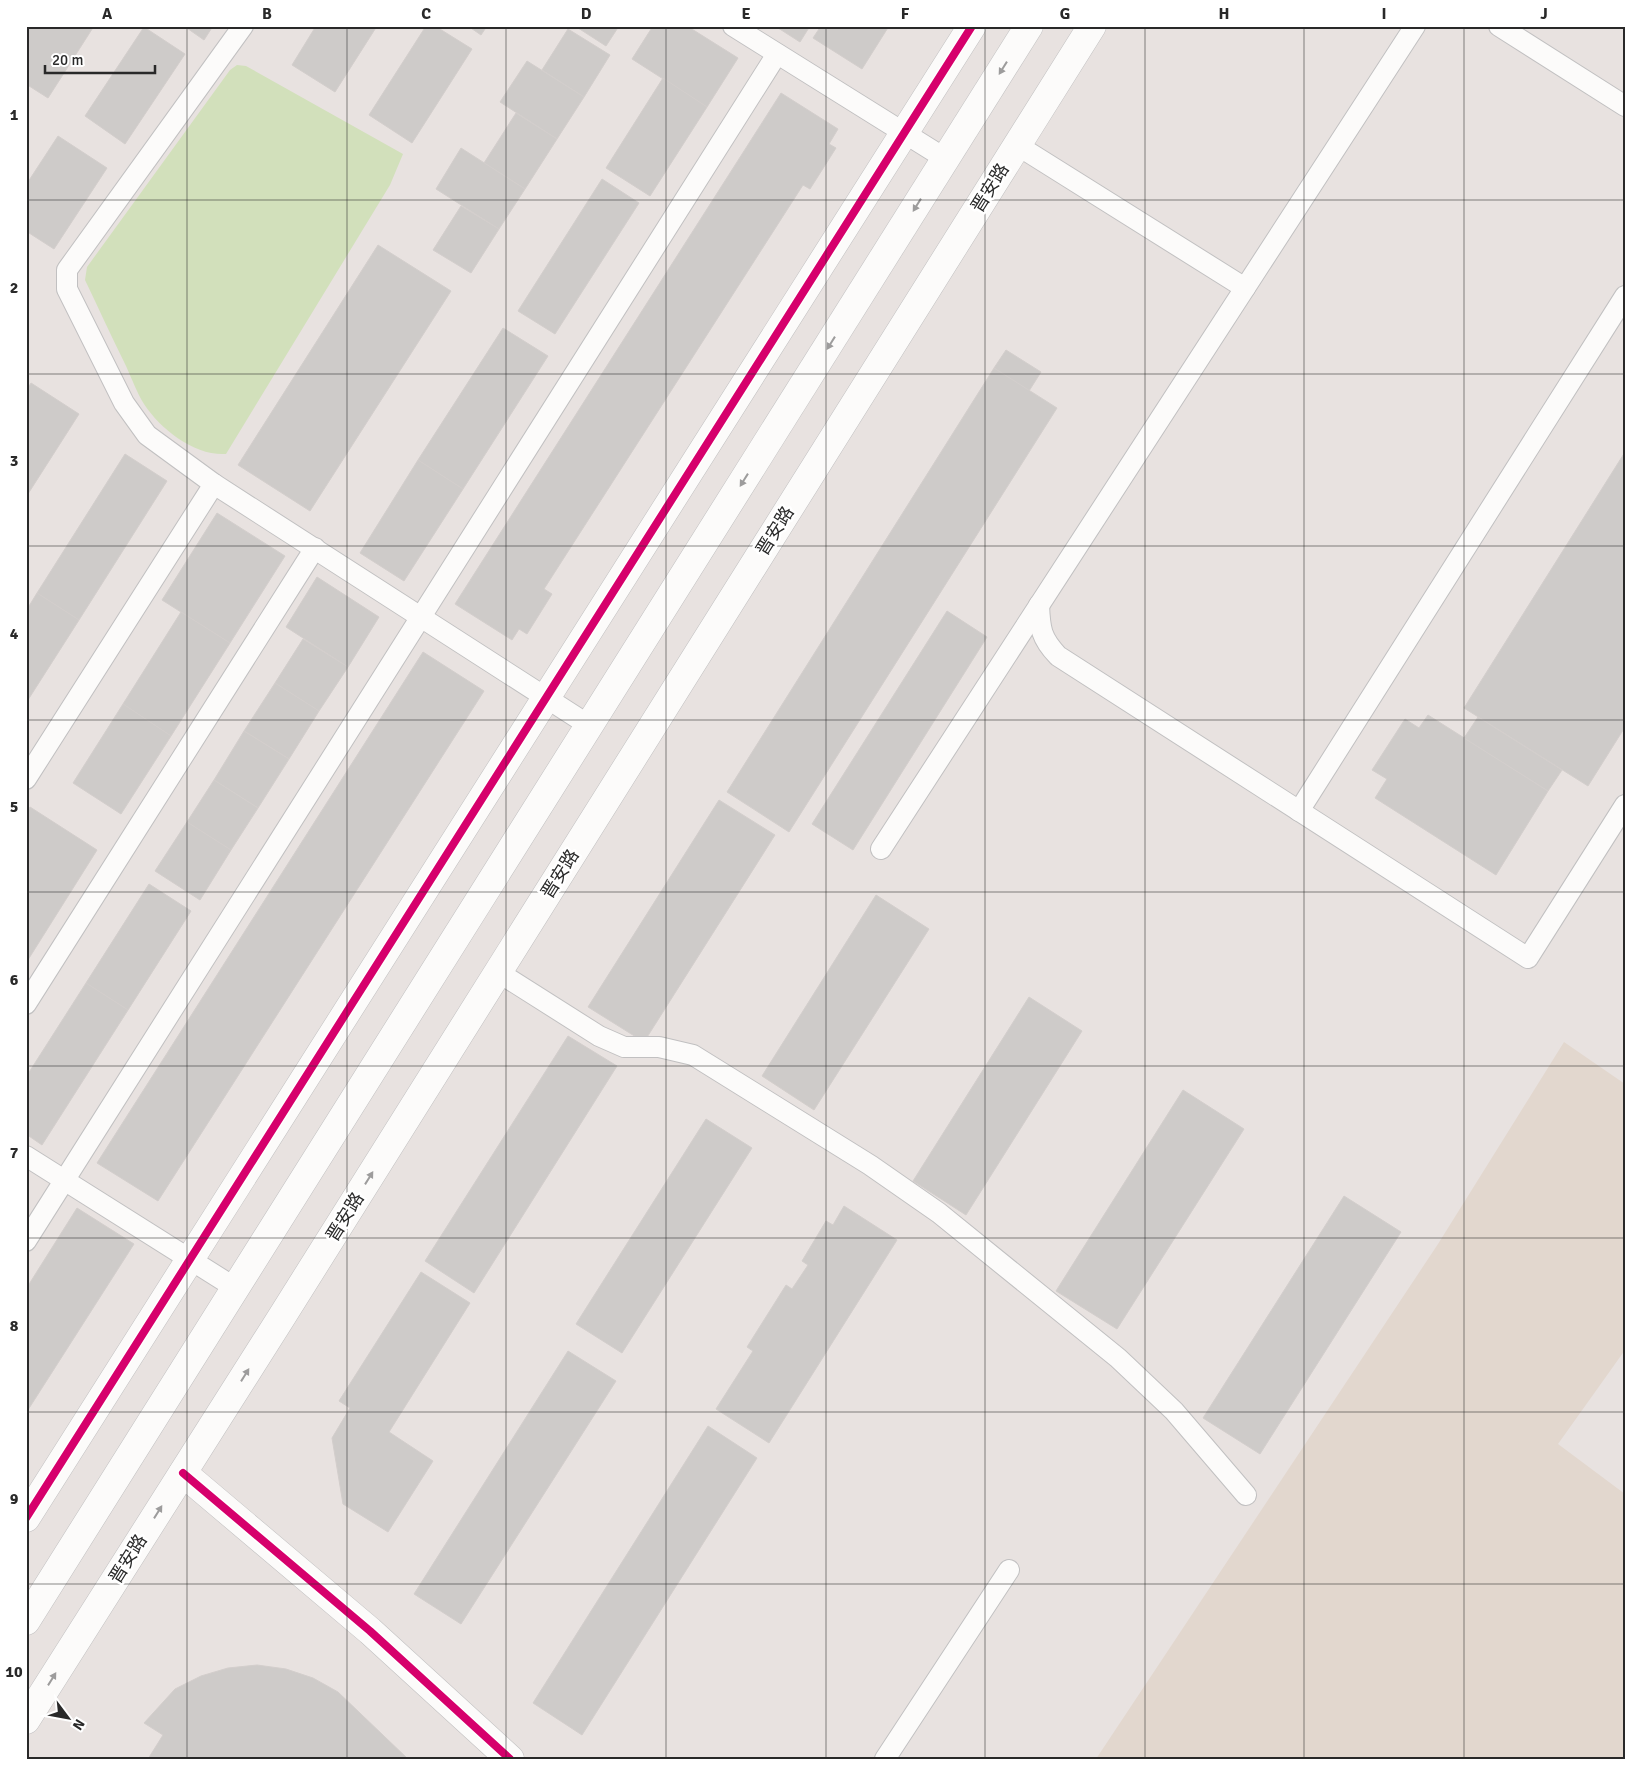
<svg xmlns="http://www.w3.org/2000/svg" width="1651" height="1785" font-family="Signika,'Noto Sans SC',sans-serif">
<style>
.education{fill:#e2d7ce}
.green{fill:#d2e0bb}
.building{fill:#cecbc9;stroke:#d3cecc}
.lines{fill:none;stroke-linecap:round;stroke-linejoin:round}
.lane-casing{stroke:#c1c0c1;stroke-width:22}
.street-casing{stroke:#c1c0c1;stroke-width:29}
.secondary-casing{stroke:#c1c0c1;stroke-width:29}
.lane{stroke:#fcfbfa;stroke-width:20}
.street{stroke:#fcfbfa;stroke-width:28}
.secondary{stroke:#fcfbfa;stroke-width:28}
.cycleway-casing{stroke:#fff;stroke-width:11}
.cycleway{stroke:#d6006c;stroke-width:8}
.oneway{fill:#9d9c9c}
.grid{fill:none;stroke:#292929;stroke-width:1;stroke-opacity:0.55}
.labels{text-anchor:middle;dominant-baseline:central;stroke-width:5;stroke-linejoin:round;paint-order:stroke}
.street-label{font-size:18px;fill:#292929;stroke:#fff}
.neatline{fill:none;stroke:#292929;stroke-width:2}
.grid-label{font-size:16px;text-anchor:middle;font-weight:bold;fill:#292929}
</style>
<rect width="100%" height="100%" fill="#e8e2e0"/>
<polygon class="education" points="1564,1042 1625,1084 1625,1350 1558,1444 1625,1494 1625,1759 1096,1759 1438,1244"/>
<path class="green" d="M237,65L246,66L403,154L390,185L226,454C195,456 161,430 144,404C137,393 132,379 126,366C112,338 99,309 85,280L87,267L230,70Z"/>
<g class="building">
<polygon points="27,26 94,26 48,98 26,84"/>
<polygon points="184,26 213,26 204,40"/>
<polygon points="316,26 377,26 335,92 292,65"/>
<polygon points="426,26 435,26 472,49 412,143 369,115"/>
<polygon points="468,26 487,26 481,35"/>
<polygon points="575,26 619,26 606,46"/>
<polygon points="653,26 687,26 738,58 707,107 632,59"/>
<polygon points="775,26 810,26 800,42"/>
<polygon points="821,26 889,26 862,69 813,38"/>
<polygon points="144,27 185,54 125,144 85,116"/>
<polygon points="568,29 610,55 584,97 542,70"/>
<polygon points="527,61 584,97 557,139 500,102"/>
<polygon points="663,78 707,107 650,196 606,168"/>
<polygon points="781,93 838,129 829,144 836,148 810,189 803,185 544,589 552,594 527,634 519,629 512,640 455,604"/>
<polygon points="516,113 557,139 525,189 484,163"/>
<polygon points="58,136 107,168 54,249 26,231 26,185"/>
<polygon points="461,148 525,189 499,229 436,189"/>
<polygon points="602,179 639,203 555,334 518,311"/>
<polygon points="461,206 499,229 471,273 433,250"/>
<polygon points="378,245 451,291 310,511 238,465"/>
<polygon points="503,328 548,356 463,489 418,460"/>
<polygon points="1006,350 1041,372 1029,391 994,368"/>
<polygon points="994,368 1057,408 789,832 727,792"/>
<polygon points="31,383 79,414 26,497 26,391"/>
<polygon points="1625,452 1625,727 1588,786 1464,708"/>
<polygon points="125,454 167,481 79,620 37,593"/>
<polygon points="418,460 463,489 404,581 360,553"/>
<polygon points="217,513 285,556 230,643 162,600"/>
<polygon points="317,577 379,617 348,667 286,627"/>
<polygon points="37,593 79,620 26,703 26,611"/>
<polygon points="947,611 987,637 853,850 812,824"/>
<polygon points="181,612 230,643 171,736 123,704"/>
<polygon points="303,639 348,667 319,711 275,683"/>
<polygon points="423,652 484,691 158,1201 97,1163"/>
<polygon points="275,683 319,711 289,759 244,731"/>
<polygon points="123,704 171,736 121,814 73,783"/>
<polygon points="1428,715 1548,791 1496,875 1375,798 1387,779 1372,770 1405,719 1419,728"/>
<polygon points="1478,717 1562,770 1548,791 1464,738"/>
<polygon points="244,731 289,759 258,808 214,780"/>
<polygon points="214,780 258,808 231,850 187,822"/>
<polygon points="719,800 775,835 644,1042 588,1007"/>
<polygon points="30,807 97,850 26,963 26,813"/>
<polygon points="187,822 231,850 200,900 155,871"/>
<polygon points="149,884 191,911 128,1010 86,983"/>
<polygon points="876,895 929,929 814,1110 762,1076"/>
<polygon points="86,983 128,1010 42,1145 26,1134 26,1077"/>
<polygon points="1029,997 1082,1031 966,1215 913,1181"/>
<polygon points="568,1036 617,1066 474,1293 425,1261"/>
<polygon points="1183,1090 1244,1129 1117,1329 1056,1291"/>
<polygon points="706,1119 752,1148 622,1353 576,1324"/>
<polygon points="1344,1196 1401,1232 1260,1454 1203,1418"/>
<polygon points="844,1206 897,1240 769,1443 716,1409 753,1351 747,1347 786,1285 792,1289 808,1265 802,1261 826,1221 833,1225"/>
<polygon points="77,1208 134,1244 26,1413 26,1289"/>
<polygon points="421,1272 470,1303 389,1432 433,1461 388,1532 343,1504 332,1438 350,1408 339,1401"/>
<polygon points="568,1351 616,1381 461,1624 414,1594"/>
<polygon points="708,1426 757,1458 582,1735 533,1703"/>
<polygon points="257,1665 286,1669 313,1678 338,1692 408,1759 148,1759 163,1735 144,1723 175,1689 201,1676 228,1668"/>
</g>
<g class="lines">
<g class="lane-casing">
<g id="lane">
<polyline points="243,26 67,270 67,289 124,403 147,435 214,484 590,726"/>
<polyline points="733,26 946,159"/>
<polyline points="1499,26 1625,106"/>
<polyline points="1017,145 1245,288"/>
<path d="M1039,605C1040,629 1041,638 1058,656L1528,958L1625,805"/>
<polyline points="26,779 214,484"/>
<polyline points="1299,811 1625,296"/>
<polyline points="881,849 1415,26"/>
<polyline points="498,972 599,1036 624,1047 659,1047 693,1055 870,1165 939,1213 1118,1358 1174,1411 1246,1495"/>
<polyline points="26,1004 315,548"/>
<polyline points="26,1156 237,1289"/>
<polyline points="26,1241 777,54"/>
<polyline points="885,1759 1009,1570"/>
</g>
</g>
<g class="street-casing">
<g id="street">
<polyline points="183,1473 370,1631 510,1759"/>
<polyline points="26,1518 972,26"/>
</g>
</g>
<g class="secondary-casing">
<g id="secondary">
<polyline points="26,1621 1029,26"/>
<polyline points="26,1720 281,1318 1092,26"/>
</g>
</g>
<use href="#lane" class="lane"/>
<use href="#street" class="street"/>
<use href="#secondary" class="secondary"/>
<g class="cycleway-casing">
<g id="cycleway">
<polyline points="183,1473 370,1631 510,1759"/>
<polyline points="26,1518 972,26"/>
</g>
</g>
<use href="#cycleway" class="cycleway"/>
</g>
<defs><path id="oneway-solid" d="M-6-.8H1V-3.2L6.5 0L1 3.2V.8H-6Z" transform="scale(1.25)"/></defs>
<g class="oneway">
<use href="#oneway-solid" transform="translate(1003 68) rotate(122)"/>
<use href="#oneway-solid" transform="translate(917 205) rotate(122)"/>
<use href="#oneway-solid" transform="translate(831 343) rotate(122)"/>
<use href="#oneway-solid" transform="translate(744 480) rotate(122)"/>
<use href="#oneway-solid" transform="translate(369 1178) rotate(-58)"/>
<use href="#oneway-solid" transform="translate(245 1375) rotate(-58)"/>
<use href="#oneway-solid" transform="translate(158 1512) rotate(-58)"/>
<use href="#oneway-solid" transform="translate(52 1679) rotate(-58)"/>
</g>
<path class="grid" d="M187,26V1759M347,26V1759M506,26V1759M666,26V1759M826,26V1759M985,26V1759M1145,26V1759M1304,26V1759M1464,26V1759M26,200H1625M26,374H1625M26,546H1625M26,720H1625M26,892H1625M26,1066H1625M26,1238H1625M26,1412H1625M26,1584H1625"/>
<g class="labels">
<g class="street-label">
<text transform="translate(990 188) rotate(-58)">晋安路</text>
<text transform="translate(775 531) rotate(-58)">晋安路</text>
<text transform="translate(560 874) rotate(-58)">晋安路</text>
<text transform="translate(345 1217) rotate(-58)">晋安路</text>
<text transform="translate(128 1559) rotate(-58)">晋安路</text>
</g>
</g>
<rect width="1651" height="1785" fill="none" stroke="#ffffff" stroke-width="55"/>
<g transform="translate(68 1718) rotate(122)" stroke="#ffffff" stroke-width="4" paint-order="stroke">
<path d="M0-4L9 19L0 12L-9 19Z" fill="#292929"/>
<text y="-8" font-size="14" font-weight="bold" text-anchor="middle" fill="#292929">N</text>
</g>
<path d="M45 65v8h110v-8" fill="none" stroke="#292929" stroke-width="2.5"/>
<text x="52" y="65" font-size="15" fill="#292929" stroke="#ffffff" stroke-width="4" paint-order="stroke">20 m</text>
<rect x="28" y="28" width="1596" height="1730" class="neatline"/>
<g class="grid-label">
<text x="107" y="19">A</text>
<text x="267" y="19">B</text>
<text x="426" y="19">C</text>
<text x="586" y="19">D</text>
<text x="746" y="19">E</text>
<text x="905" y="19">F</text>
<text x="1065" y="19">G</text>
<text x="1224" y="19">H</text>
<text x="1384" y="19">I</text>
<text x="1544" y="19">J</text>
<text x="14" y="120">1</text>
<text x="14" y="293">2</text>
<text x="14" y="466">3</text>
<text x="14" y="639">4</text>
<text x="14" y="812">5</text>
<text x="14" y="985">6</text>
<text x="14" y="1158">7</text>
<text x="14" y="1331">8</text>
<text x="14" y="1504">9</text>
<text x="14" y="1677">10</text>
</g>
</svg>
